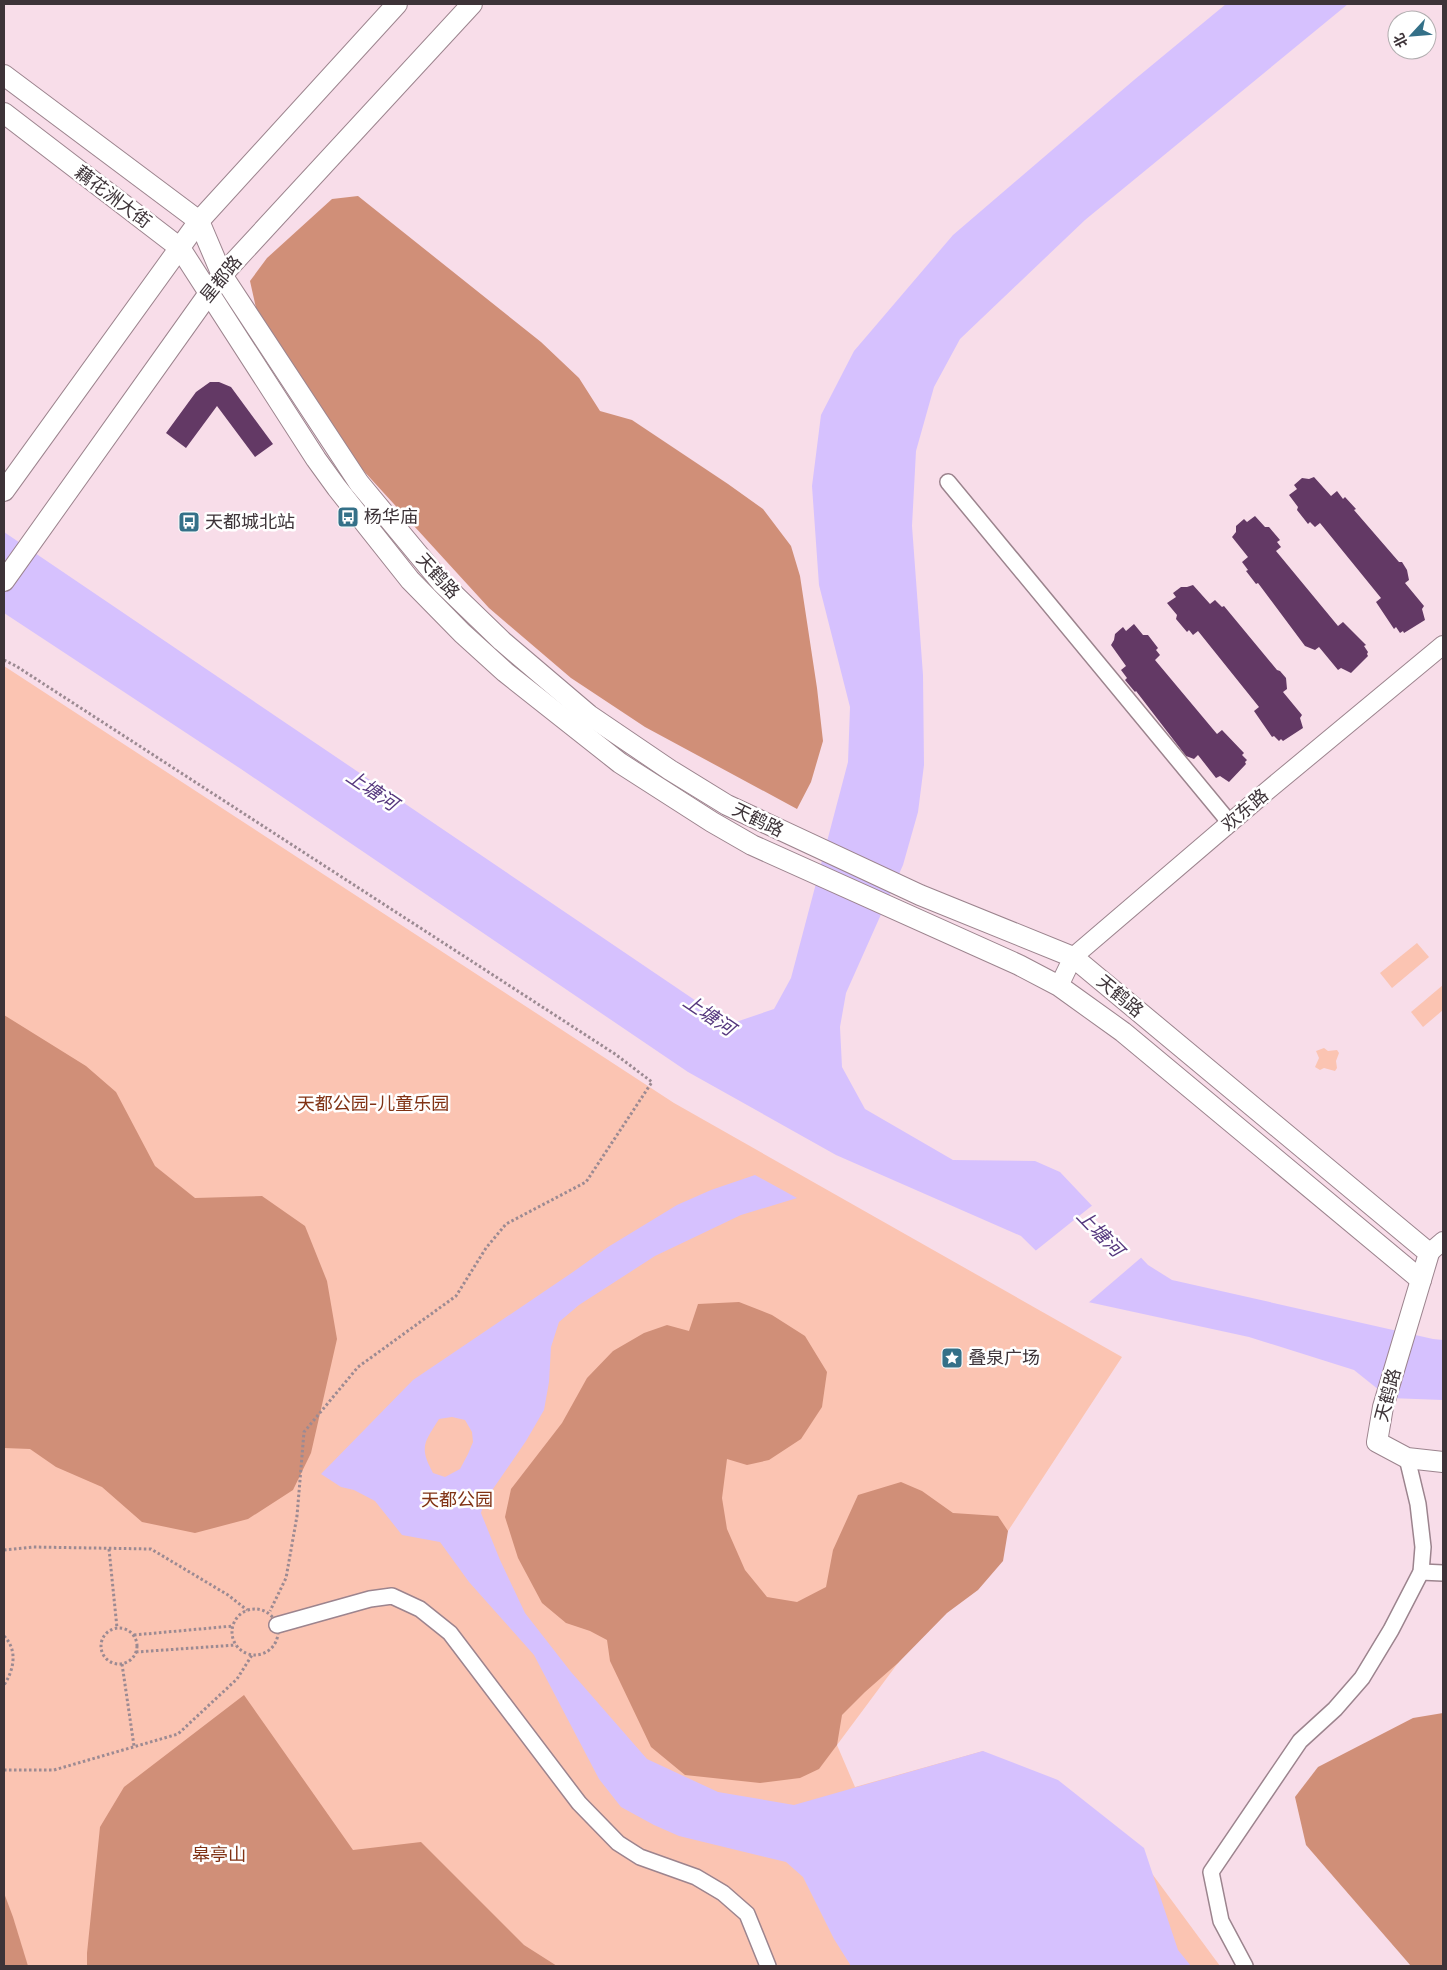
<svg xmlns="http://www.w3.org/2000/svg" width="1447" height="1970" font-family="Rubik,'Noto Sans SC',sans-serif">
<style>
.green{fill:#fbc4b2}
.forest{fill:#d08f78}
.water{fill:#d6c1fe;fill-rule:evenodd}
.pier{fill:#f8dde9}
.building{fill:#633965}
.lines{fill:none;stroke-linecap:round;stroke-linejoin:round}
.minor-casing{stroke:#9c848e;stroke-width:18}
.tertiary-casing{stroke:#9c848e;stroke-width:20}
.secondary-casing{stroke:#9c848e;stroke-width:22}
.path{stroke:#9c8a92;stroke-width:3;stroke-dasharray:2.5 2.5;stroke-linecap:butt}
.minor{stroke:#fff;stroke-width:15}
.tertiary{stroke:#fff;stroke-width:18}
.secondary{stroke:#fff;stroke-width:20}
.labels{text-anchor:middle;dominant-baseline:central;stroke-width:5;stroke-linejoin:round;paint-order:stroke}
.street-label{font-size:18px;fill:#3d3338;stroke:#fff}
.poi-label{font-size:18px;fill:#3d3338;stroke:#fff;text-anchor:start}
.park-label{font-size:18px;fill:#803214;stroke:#fff}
.water-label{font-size:19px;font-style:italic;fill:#55377e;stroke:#fff}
</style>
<rect width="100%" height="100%" fill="#f8dde9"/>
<g class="green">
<polygon points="4,666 674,1103 1122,1357 1008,1531 898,1663 837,1745 855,1787 983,1751 1153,1875 1220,1966 17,1966 4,1914"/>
<polygon points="1417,943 1429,957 1392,988 1380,973"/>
<polygon points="1443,985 1443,1010 1423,1027 1411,1012"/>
<polygon points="1324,1048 1328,1051 1337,1050 1339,1053 1336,1061 1337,1068 1335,1071 1324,1068 1320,1070 1315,1067 1319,1058 1316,1051"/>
</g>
<g class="forest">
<polygon points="358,196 541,342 579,378 600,411 632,420 728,484 763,509 791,546 800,576 817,688 823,741 811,782 797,809 645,727 571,678 489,608 361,468 256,308 250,281 267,258 332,199"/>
<polygon points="4,1015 86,1066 116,1092 155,1166 195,1198 262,1196 305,1226 327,1281 337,1339 311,1453 293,1490 248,1519 195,1533 142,1522 102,1487 56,1467 30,1449 4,1448"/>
<polygon points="739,1302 772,1315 805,1336 827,1372 822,1407 801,1439 769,1460 747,1465 727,1459 722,1498 727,1529 745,1570 767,1597 797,1602 826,1587 833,1550 858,1495 901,1482 922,1491 953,1513 998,1516 1008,1531 1003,1561 978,1590 947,1613 898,1663 865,1692 842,1715 837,1745 819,1769 800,1778 760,1783 685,1775 651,1747 610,1661 607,1640 590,1631 566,1623 542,1603 518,1558 505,1517 511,1489 562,1423 587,1378 613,1351 644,1333 667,1325 689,1331 698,1304"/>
<polygon points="244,1695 353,1850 421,1842 524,1945 557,1966 87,1966 87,1953 100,1827 124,1787"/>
<polygon points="1443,1713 1443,1966 1411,1966 1306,1845 1295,1797 1318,1767 1413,1718"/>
<polygon points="4,1893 13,1917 28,1966 4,1966"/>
</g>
<g class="water">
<polygon points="1226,4 1348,4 1085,220 960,339 934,387 916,451 912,526 923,675 924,765 918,812 903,865 846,993 840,1027 842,1067 865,1109 953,1160 1035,1161 1060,1172 1148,1265 1172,1280 1433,1339 1443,1340 1443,1400 1389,1398 1354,1370 1249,1337 1088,1302 1021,1236 836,1155 688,1072 241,769 4,613 4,532 708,1009 733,1023 774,1009 791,978 848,762 850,707 819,585 812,486 821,415 854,351 953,235 1134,80"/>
<path d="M755,1175L797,1198L741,1215L655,1256L579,1305L559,1322L551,1347L549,1382L544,1410L526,1441L484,1502L481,1513L500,1560L525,1613L571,1672L647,1759L718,1792L794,1805L983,1751L1058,1780L1144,1848L1178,1950L1191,1966H851L834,1939L803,1877L786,1862L679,1836L654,1825L621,1807L599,1779L534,1655L469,1582L440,1542L402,1535L375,1501L354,1490L341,1487L321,1474L413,1380L573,1272L608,1247L677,1205L711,1190ZM452,1417L465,1420L472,1432L473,1442L468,1454L460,1469L445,1477L433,1473C419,1447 424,1443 439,1419Z"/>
</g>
<polygon class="pier" points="1094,1204 1143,1256 1087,1304 1034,1252"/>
<g class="building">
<polygon points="210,382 219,382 231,387 273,444 255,457 217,406 186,448 166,433 196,392"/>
<polygon points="1314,477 1331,496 1337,491 1343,499 1345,497 1356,509 1354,510 1399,562 1402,562 1407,570 1409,580 1405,583 1424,606 1422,609 1425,620 1404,633 1403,631 1400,633 1396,627 1394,629 1376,602 1381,598 1320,523 1315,527 1310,522 1308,524 1297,510 1298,507 1289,495 1297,489 1294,485 1302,478 1309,479"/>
<polygon points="1255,516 1265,527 1269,527 1280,540 1277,542 1281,547 1276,551 1338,626 1343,622 1366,645 1364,646 1368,652 1367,654 1368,656 1351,673 1341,668 1338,670 1319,647 1315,650 1305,646 1258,583 1256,584 1246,571 1248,570 1242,562 1248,557 1232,537 1236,532 1236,526 1244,519 1247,522"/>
<polygon points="1193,585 1210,604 1215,600 1222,607 1224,606 1277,670 1280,671 1286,678 1287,689 1283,692 1302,715 1300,718 1303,728 1283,741 1281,739 1279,741 1274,736 1272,737 1254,711 1259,707 1198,631 1193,635 1189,630 1187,632 1176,619 1177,615 1167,603 1176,597 1173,593 1181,587 1187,587"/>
<polygon points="1134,624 1143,635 1148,635 1158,648 1156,650 1160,655 1155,660 1217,734 1222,730 1244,753 1242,755 1247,760 1245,762 1246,764 1229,782 1220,776 1216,778 1198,755 1194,759 1186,756 1136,691 1135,692 1125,680 1127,678 1121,670 1126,666 1111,645 1114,640 1115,634 1123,627 1126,631"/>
</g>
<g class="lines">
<g class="minor-casing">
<g id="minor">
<polyline points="948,482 1230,823"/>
<polyline points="1421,1572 1443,1573"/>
<polyline points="277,1625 370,1599 392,1596 420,1609 450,1633 579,1803 618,1843 640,1857 696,1877 723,1893 747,1914 768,1966"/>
<polyline points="1245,1966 1221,1921 1211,1872 1300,1741 1335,1709 1362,1678 1391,1630 1421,1572 1423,1547 1418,1504 1407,1458"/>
</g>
</g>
<g class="tertiary-casing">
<g id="tertiary">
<polyline points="1059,986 1073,957 1267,791 1443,645"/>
<polyline points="1429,1253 1443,1241"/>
</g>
</g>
<g class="secondary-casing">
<g id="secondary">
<polyline points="4,75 199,221"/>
<polyline points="4,113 180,248 316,459 337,488 410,580 462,633 505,672 620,763 712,822 752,845 1019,965 1059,986 1123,1032 1421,1280"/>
<polyline points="199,221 222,275 359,483 442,583 502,641 589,715 670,770 727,805 920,895 1073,957 1429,1253 1383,1407 1377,1442 1407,1458 1443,1462"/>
<polyline points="4,491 199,221 397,4"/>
<polyline points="4,581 222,275 472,4"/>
</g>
</g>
<g class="path">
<polyline points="4,660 16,666 615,1054 652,1082 586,1182 506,1224 486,1248 456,1296 358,1367 304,1432 297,1516 286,1578 270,1611"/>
<polyline points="109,1549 117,1628"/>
<polyline points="4,1550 33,1547 151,1549 228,1595 247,1610"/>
<circle cx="255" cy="1632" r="23"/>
<circle cx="119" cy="1646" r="18"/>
<polyline points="134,1635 233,1626"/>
<path d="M4,1636C18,1650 14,1670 4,1685"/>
<polyline points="136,1652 236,1645"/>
<polyline points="122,1664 134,1746"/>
<polyline points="4,1770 54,1770 178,1734 237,1679 252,1655"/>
</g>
<use href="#minor" class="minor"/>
<use href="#tertiary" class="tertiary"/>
<use href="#secondary" class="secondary"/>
</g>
<defs>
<g id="bus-square" transform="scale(1.125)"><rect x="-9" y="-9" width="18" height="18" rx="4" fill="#347088" stroke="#fff"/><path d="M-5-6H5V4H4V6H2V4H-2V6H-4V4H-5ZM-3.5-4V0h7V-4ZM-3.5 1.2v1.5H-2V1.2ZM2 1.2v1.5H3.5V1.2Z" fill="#fff"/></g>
<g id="sight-square" transform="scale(1.125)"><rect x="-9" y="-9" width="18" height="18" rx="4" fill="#347088" stroke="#fff"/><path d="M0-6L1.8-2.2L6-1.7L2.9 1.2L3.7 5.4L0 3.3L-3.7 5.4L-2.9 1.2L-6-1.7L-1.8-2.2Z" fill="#fff"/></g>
</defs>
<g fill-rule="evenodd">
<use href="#bus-square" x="348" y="517"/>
<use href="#bus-square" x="189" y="522"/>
<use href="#sight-square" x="952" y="1358"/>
</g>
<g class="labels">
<g class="street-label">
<text transform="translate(113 197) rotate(37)">藕花洲大街</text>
<text transform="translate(221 279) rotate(-51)">星都路</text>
<text transform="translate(438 576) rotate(48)">天鹤路</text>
<text transform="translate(1245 810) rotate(-40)">欢东路</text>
<text transform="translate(758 820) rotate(26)">天鹤路</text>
<text transform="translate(1120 996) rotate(40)">天鹤路</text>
<text transform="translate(1388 1395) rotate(-75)">天鹤路</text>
</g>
<g class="poi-label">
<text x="364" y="517">杨华庙</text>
<text x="205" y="522">天都城北站</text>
<text x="968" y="1358">叠泉广场</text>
</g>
<g class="park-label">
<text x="373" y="1104">天都公园-儿童乐园</text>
<text x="457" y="1500">天都公园</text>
<text x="219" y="1855">皋亭山</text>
</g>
<g class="water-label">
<text transform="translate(372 790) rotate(34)">上塘河</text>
<text transform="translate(709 1015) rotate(34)">上塘河</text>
<text transform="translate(1100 1233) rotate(46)">上塘河</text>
</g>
</g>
<rect width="1447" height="1970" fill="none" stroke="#3d3338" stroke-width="10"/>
<g transform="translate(1412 35) rotate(244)"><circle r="24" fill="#ffffff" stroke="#b1adaf"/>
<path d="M0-4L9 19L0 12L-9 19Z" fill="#347088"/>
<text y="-8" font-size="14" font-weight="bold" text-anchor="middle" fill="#3d3338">北</text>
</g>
</svg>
